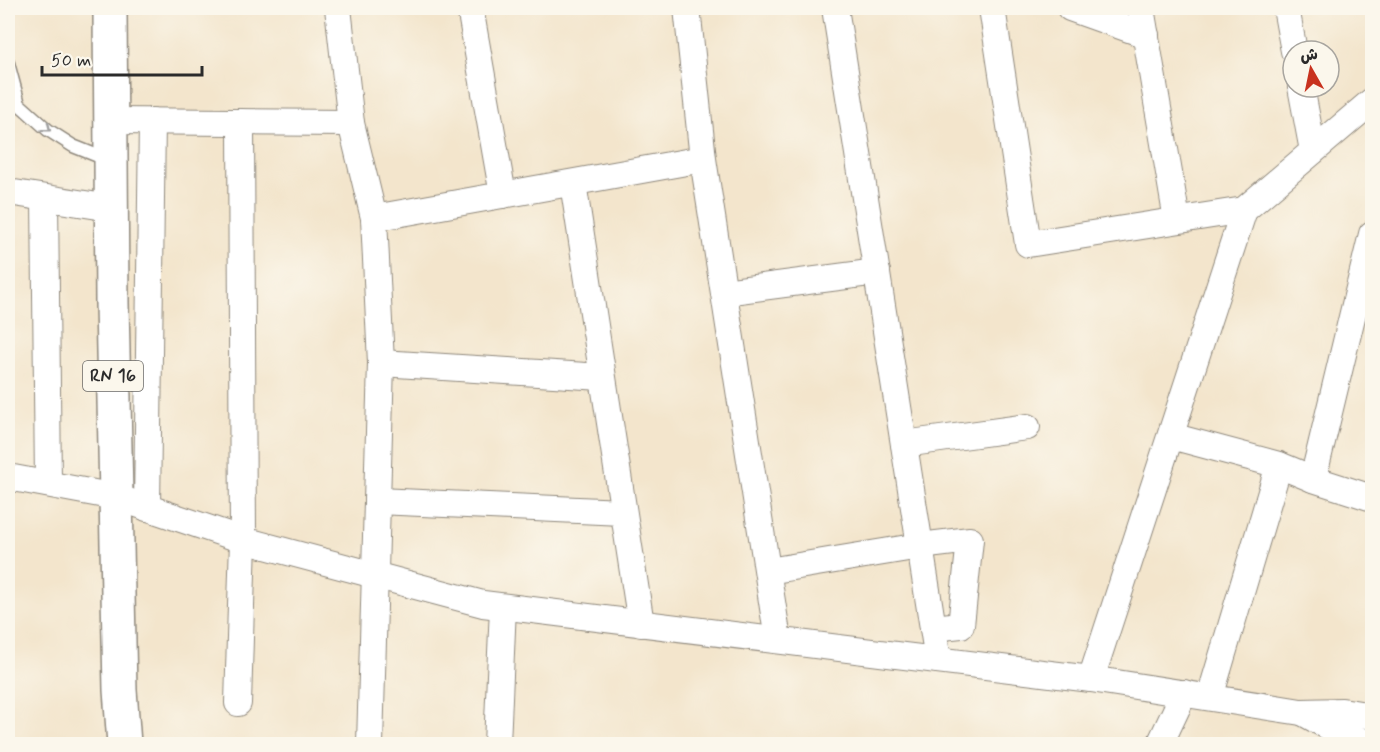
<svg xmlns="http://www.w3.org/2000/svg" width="1380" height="752" font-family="Mynerve,'Playpen Sans Arabic',sans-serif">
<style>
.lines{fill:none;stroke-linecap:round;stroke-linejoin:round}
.lane-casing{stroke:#8f887c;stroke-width:15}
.street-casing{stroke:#8f887c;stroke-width:28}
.primary-casing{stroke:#8f887c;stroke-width:36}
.lane{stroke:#fff;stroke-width:12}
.street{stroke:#fff;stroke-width:26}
.primary{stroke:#fff;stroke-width:33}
.oneway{stroke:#a0a0a0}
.labels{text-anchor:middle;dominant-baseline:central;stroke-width:6;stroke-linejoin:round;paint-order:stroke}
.shield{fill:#fbf7ec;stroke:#696865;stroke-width:1.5}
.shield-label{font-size:18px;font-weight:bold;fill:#2b2b2b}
</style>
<rect width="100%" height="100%" fill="#fbf7ec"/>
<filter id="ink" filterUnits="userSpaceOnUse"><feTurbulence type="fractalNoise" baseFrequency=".0167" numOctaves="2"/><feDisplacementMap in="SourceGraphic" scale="12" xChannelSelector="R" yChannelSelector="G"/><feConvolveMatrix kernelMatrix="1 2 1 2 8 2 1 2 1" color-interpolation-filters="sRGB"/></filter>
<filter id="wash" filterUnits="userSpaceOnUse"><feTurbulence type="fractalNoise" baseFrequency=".008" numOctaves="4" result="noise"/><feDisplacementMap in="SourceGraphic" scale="24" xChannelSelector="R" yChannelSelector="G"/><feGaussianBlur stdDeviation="1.35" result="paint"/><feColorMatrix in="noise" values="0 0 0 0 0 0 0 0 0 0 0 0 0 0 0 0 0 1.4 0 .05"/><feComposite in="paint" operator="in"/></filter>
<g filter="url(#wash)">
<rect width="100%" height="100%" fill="#f3e5cc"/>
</g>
<g filter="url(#ink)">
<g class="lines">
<g class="lane-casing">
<polyline id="lane" points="8,63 19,104 48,130 73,146 108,160"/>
</g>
<g class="street-casing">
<g id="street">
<polyline points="338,8 351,123 374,218 381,363 370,744"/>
<polyline points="470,8 503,195"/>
<polyline points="687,8 703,159 778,640"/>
<polyline points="835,8 938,660"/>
<polyline points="992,8 1028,244 1244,210 1372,101"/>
<polyline points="1070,8 1146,35"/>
<polyline points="1141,8 1177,220"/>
<polyline points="1286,8 1294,51"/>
<polyline points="1301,87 1313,151"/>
<polyline points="111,121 351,123"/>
<polyline points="573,183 641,624"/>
<polyline points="8,192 111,208"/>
<polyline points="45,198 48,484"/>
<polyline points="374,218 703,159"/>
<polyline points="724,292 877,272"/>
<polyline points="381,363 602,377"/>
<polyline points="1171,436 1279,465 1313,479 1372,498"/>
<polyline points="904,444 1027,427"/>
<polyline points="8,477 116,497 243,540 483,604 1091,679 1301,712 1342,711 1372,716"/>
<polyline points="1313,479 1372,234"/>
<polyline points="377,501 622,512"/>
<polyline points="147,508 152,121"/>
<polyline points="768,571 920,546 970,540 961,625 933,628"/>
<polyline points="1091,679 1244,210"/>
<polyline points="1210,697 1279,465"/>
<polyline points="238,703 243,540 241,122"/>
<polyline points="1302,712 1336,731 1370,744"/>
<polyline points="497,744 503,607"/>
<polyline points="1160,744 1184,693"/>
</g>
</g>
<g class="primary-casing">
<polyline id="primary" points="110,8 112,303 120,690 124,744"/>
</g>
<use href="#lane" class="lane"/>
<use href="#street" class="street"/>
<use href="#primary" class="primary"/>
</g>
<defs><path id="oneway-chevron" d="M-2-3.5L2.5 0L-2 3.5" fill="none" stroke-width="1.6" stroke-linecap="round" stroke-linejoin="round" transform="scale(1.5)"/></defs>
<use class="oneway" href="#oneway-chevron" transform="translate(47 128) rotate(38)"/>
</g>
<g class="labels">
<rect class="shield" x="83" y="361" width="60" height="30" rx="4.5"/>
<g class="shield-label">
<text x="113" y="376">RN 16</text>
</g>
</g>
<rect width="1380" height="752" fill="none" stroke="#fbf7ec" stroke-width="30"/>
<g transform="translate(1311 69) rotate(351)"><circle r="28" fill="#fbf7ec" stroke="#a8a59f" stroke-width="1.5"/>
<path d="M0-4.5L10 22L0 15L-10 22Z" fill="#c8321e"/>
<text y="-9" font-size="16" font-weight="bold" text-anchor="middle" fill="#2b2b2b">ش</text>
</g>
<path d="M42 66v9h160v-9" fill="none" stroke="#2b2b2b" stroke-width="3"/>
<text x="51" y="66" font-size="18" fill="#2b2b2b" stroke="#fbf7ec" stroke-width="4.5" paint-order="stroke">50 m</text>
</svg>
